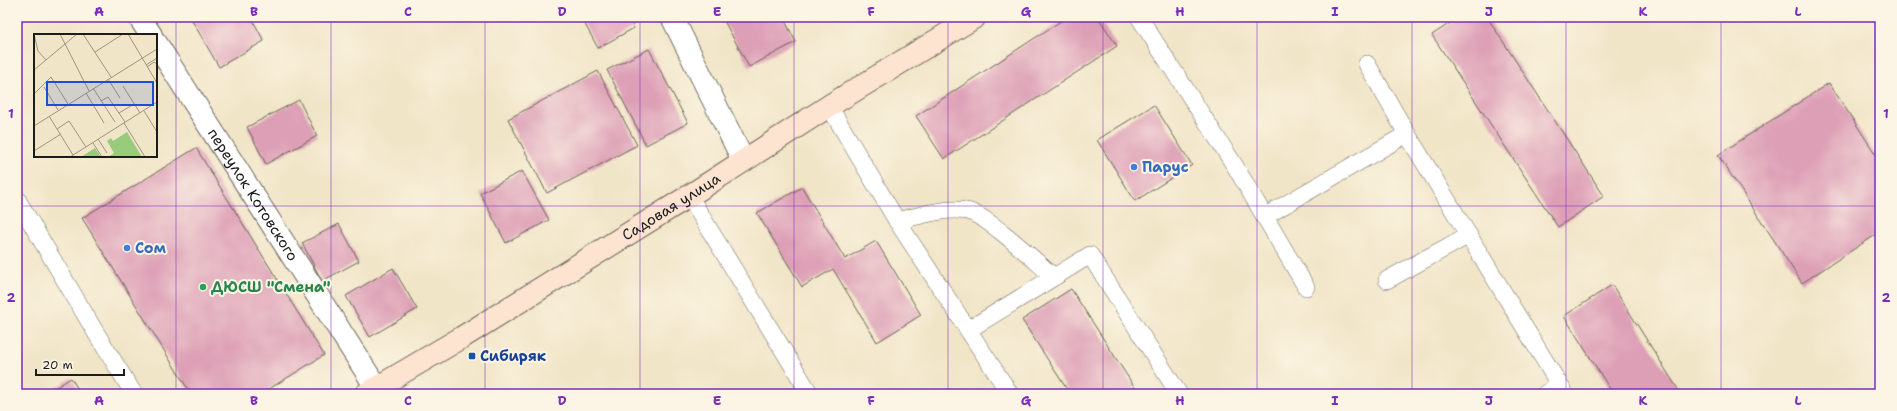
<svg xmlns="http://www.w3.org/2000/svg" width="1897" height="411" font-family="'Shantell Sans',sans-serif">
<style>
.building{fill:#dd9fb6}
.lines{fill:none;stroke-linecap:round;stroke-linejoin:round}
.lane-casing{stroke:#676258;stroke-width:18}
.street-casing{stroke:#676258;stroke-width:24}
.secondary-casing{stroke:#676258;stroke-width:24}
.lane{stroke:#fff;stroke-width:17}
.street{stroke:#fff;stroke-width:22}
.secondary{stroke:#fde4d1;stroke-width:22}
.grid{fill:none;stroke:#7b2cbf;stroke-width:1;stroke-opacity:0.55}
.shop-dot{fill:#3f7fe0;stroke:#fcf5e5;stroke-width:1.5}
.leisure-dot{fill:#2e9e5b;stroke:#fcf5e5;stroke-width:1.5}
.transit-dot{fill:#1a4fb4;stroke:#fcf5e5;stroke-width:1.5}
.labels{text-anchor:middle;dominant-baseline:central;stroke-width:4;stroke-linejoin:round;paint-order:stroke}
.shop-label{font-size:15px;font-weight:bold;fill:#366cbe;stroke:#fcf5e5;text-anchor:start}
.street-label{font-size:15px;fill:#1c1c1c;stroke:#fcf5e5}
.leisure-label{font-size:15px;font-weight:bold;fill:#27864d;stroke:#fcf5e5;text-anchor:start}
.transit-label{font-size:15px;font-weight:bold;fill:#164399;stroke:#fcf5e5;text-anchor:start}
.inset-road{fill:none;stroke:#9c9583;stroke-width:1}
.view{fill:#1d4ed8;fill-opacity:0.15;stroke:#1d4ed8;stroke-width:2}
.inset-edge{fill:none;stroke:#1c1c1c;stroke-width:2}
.neatline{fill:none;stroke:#7b2cbf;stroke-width:1.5}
.grid-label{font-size:13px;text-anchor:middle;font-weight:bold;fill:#7b2cbf}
</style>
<rect width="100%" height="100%" fill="#fcf5e5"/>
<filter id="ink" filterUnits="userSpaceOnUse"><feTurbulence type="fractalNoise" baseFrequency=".025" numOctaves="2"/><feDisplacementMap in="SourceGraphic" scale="8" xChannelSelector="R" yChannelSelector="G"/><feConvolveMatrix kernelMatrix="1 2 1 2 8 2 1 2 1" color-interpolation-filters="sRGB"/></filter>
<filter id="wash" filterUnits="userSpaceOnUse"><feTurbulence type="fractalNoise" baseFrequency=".012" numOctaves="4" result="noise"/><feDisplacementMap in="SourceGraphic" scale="16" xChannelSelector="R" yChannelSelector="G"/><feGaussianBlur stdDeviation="0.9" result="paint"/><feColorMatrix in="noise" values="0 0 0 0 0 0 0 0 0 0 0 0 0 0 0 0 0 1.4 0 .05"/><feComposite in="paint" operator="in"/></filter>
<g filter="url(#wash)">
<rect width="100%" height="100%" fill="#f1e5c7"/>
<g id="blocks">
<g class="building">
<polygon points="190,17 251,17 264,41 219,67"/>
<polygon points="581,17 629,17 634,28 598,48"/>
<polygon points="722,17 783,17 796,42 749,67"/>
<polygon points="1067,17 1098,17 1117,46 944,159 916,116"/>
<polygon points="1459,17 1487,17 1604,196 1558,227 1432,35"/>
<polygon points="649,49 688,123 646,145 607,70"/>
<polygon points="598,71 637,145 547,193 508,119"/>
<polygon points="1829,83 1880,161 1880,232 1802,283 1718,155"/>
<polygon points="299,100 317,136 266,164 247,127"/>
<polygon points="1154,105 1192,165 1135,201 1097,140"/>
<polygon points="196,148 324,355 261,394 191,394 82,218"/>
<polygon points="522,171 549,220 506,243 480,193"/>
<polygon points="802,187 845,259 876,241 921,315 877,342 833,269 802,287 757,213"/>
<polygon points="339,224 359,261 322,281 302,243"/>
<polygon points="393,268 417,309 370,337 346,296"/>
<polygon points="1612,285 1681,394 1613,394 1564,316"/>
<polygon points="1071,289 1139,394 1070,394 1022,320"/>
<polygon points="71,378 81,394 45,394"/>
</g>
</g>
</g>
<g filter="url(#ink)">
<use href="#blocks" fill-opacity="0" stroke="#676258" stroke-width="1"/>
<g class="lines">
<g class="lane-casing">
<g id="lane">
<polyline points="1139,17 1235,166 1306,287"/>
<polyline points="1367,64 1407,134 1565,394"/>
<polyline points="829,106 897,221 1010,394"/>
<polyline points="689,196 810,394"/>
<polyline points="17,199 96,333 134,394"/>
<polyline points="1264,217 1407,134"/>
<path d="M897,221C919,216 944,207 967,211C988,216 1035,261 1054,277"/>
<polyline points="1387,280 1469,235"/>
<polyline points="968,330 1090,255 1179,394"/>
<polyline points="1545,394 1559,385"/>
</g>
</g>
<g class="street-casing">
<g id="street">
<polyline points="139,17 151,35"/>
<polyline points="672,17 743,160"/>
<path id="s1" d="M156,43L376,387"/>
</g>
</g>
<g class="secondary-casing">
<g id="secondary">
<path id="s2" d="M366,394L461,338L689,196L829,106L975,17"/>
</g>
</g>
<use href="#lane" class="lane"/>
<use href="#street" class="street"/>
<use href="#secondary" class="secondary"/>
</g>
</g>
<path class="grid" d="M176,17V394M331,17V394M485,17V394M640,17V394M794,17V394M948,17V394M1103,17V394M1257,17V394M1412,17V394M1566,17V394M1721,17V394M17,206H1880"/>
<g class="shop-dot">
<circle cx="1134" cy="167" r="4"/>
<circle cx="127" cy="248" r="4"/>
</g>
<circle class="leisure-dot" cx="203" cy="287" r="4"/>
<rect class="transit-dot" x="468" y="352" width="8" height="8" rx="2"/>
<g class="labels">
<g class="shop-label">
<text x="1142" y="167">Парус</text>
<text x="135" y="248">Сом</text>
</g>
<g class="street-label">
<text stroke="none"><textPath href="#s1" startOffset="180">переулок Котовского</textPath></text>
<text stroke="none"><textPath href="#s2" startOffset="358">Садовая улица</textPath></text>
</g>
<g class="leisure-label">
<text x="211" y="287">ДЮСШ "Смена"</text>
</g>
<g class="transit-label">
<text x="480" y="356">Сибиряк</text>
</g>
</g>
<g transform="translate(34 34)">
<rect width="123" height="123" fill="#f1e5c7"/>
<path d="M93,98L108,123H74L80,119L73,107L77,104L79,107ZM61,114L67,123H47Z" fill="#98cc7c"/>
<path class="inset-road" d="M0,0L4,17L12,26M26,0L55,57M49,0L77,43M94,0L123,49M61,18L89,0M112,31L123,24M113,33L120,28L123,30M0,36L43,0M74,45L86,64M89,52L106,79M10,53L24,76M59,54L81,88M52,59L70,89M0,60L17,43L34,70M67,67L74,63L91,88M110,77L123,98M85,79L100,70M15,82L39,121M90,89L111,123M0,92L123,15M23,95L35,87L52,113M64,105L73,119M59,109L68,123M0,117L27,100M36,123L123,68"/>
<path class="view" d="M13,48H119V71H13Z"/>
<rect width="123" height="123" class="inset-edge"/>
</g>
<rect width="1897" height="411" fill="none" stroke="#fcf5e5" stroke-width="44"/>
<path d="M36 369v6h88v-6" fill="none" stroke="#1c1c1c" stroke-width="2"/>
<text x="42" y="369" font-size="12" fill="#1c1c1c" stroke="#fcf5e5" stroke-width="3" paint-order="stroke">20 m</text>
<rect x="22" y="22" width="1853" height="367" class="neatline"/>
<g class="grid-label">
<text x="99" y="16">A</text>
<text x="254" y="16">B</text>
<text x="408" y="16">C</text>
<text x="562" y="16">D</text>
<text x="717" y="16">E</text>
<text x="871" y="16">F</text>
<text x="1026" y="16">G</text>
<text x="1180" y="16">H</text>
<text x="1335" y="16">I</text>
<text x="1489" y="16">J</text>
<text x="1643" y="16">K</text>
<text x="1798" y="16">L</text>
<text x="11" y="118">1</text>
<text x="1886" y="118">1</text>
<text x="11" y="302">2</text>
<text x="1886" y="302">2</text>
<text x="99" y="405">A</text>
<text x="254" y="405">B</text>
<text x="408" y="405">C</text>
<text x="562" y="405">D</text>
<text x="717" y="405">E</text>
<text x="871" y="405">F</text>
<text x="1026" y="405">G</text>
<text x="1180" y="405">H</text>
<text x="1335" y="405">I</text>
<text x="1489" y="405">J</text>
<text x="1643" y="405">K</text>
<text x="1798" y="405">L</text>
</g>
</svg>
